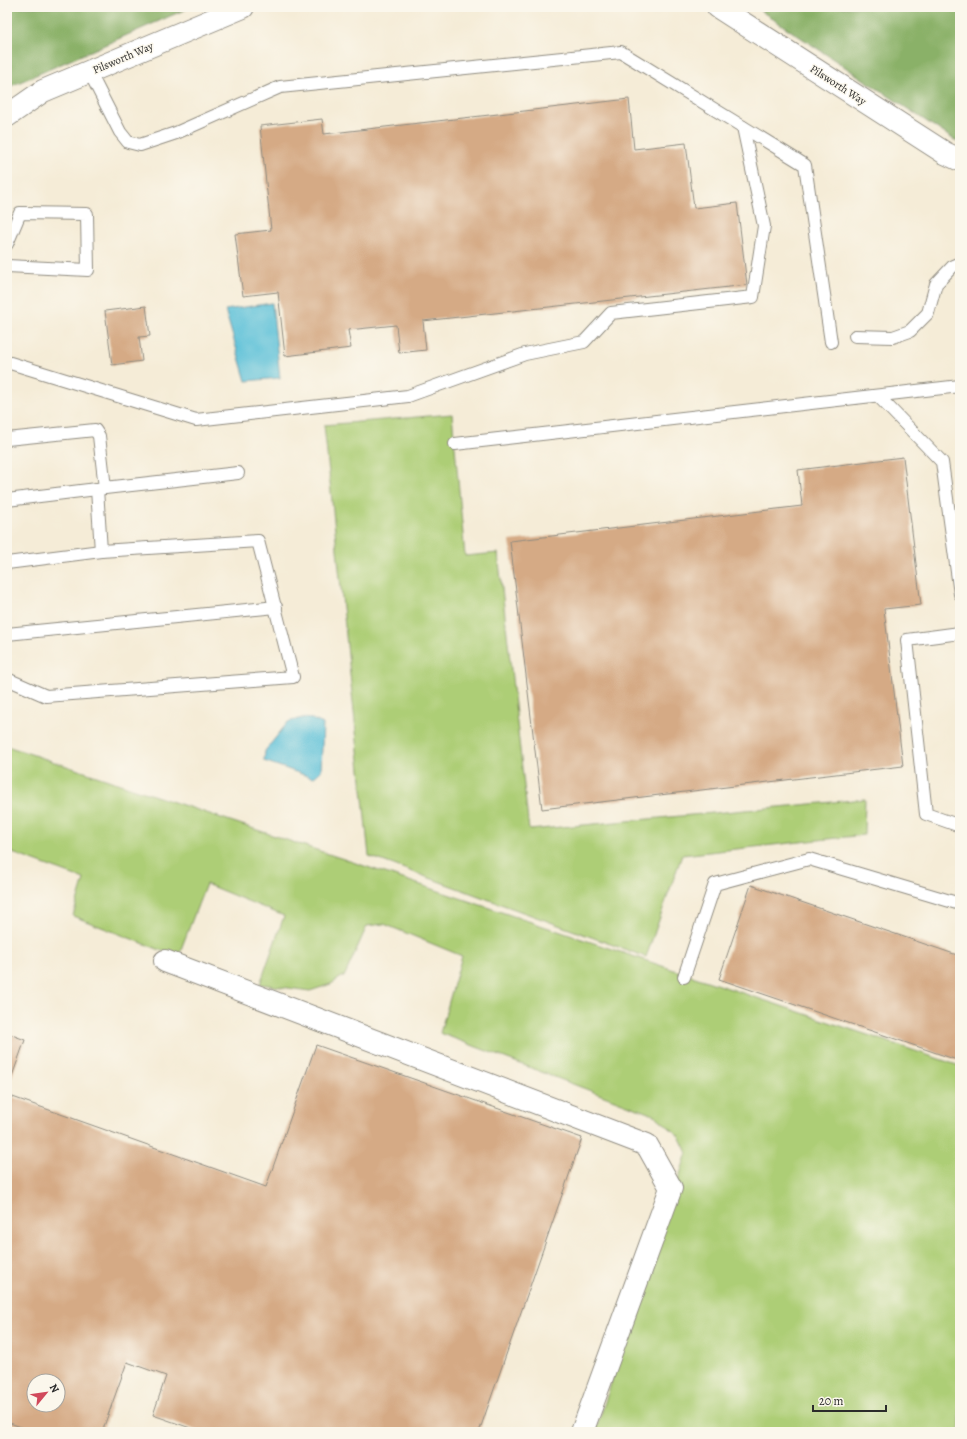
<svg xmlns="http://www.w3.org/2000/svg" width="967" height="1439" font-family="Alegreya,serif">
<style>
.green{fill:#adce76;stroke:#6c7c50}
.forest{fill:#8ab167;stroke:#5a6e49}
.water{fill:#5ac0d8;stroke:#427682}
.building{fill:#d5aa85;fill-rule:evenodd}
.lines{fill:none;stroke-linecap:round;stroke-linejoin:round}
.lane-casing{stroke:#908c81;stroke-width:14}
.street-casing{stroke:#908c81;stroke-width:24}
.lane{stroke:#fff;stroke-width:12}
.street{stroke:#fff;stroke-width:22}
.labels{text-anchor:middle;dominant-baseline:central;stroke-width:3;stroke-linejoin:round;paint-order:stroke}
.street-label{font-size:11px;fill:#2b2b2b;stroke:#fbf7ec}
</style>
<rect width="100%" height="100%" fill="#fbf7ec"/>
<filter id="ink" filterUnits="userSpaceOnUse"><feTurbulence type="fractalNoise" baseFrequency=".025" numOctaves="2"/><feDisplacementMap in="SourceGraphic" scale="8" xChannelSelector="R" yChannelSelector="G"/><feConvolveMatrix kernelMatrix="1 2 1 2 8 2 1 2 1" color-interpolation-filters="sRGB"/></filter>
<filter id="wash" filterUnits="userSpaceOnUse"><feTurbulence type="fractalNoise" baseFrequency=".012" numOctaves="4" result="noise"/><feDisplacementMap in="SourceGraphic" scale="16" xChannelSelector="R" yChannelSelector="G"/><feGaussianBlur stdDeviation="0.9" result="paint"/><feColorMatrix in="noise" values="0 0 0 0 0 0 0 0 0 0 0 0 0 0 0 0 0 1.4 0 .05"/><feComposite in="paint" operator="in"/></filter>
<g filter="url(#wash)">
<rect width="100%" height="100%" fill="#f5ecd7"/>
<g class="green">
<polygon points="452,414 465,556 498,553 529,830 865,799 864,835 682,855 646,957 369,856 324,425"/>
<polygon points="7,746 960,1066 960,1432 595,1432 687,1153 679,1136 656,1116 440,1033 462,956 384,924 367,926 345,975 331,984 310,991 260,984 284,916 206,884 178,957 73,916 84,879 7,851"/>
</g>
<g class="forest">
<polygon points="7,7 191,7 11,86 7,89"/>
<polygon points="755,7 960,7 960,143 956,141"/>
</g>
<g class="water">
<polygon points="272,303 280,378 246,381 225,310"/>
<polygon points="302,718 312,719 323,724 321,771 313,778 264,761 265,751 288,722"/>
</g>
<g id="blocks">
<g class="building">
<polygon points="629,99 634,149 686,143 694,208 737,203 747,285 423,321 426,350 399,353 396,325 348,330 351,348 285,356 278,292 243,296 235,234 271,230 260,126 322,119 324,134"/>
<polygon points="146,306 150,336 139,337 142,361 112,365 105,311"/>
<polygon points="903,457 921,605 884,609 903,766 542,809 510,541 802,506 798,470"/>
<polygon points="751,885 960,956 960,1061 719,979"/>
<polygon points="7,1033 25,1040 7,1090"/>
<path d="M316,1045L582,1138L479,1432H202L153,1415L166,1376L127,1362L102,1432H35L7,1422V1095L266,1187ZM34,1381H58V1405H34Z"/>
</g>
</g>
</g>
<g filter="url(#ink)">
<use href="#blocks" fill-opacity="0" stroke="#908c81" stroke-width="1"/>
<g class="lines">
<g class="lane-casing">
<g id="lane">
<polyline points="90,73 120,132 128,142 140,145 176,133 280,87 621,52 805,165 831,342"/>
<polyline points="7,244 20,213 87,214 88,270 7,266"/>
<polyline points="855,336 893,337 910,331 928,313 936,284 953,266 960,263"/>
<polyline points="7,362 196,420 408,396 525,354 584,342 611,313 753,297 764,226 743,127"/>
<polyline points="878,396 942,462 960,594"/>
<polyline points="7,439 95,430 99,436 105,488 7,500"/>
<polyline points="455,444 960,386"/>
<polyline points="105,488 238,473"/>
<polyline points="97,489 101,551"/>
<polyline points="7,563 101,551 258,541 293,677 46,696 7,679"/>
<polyline points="960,633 907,640 926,814 960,826"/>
<polyline points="7,634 276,607"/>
<polyline points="684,977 715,884 809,859 960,904"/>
</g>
</g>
<g class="street-casing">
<g id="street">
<polyline points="718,7 945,153 960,160"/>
<polyline points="7,116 43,91 243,7"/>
<polyline points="165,961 647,1145 671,1188 582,1432"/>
</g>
</g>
<use href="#lane" class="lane"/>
<use href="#street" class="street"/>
</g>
</g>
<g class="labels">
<g class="street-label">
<text transform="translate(123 58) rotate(-23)">Pilsworth Way</text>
<text transform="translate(838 85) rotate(33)">Pilsworth Way</text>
</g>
</g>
<rect width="967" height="1439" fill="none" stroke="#fbf7ec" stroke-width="24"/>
<g transform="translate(46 1393) rotate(61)"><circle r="19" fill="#fbf7ec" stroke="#a8a59f"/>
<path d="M0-3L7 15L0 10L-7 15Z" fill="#d1495b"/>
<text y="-6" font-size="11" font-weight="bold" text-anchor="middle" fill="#2b2b2b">N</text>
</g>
<path d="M813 1405v6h73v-6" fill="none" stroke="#2b2b2b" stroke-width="2"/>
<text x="819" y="1405" font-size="12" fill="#2b2b2b" stroke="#fbf7ec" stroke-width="3" paint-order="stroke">20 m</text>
</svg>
